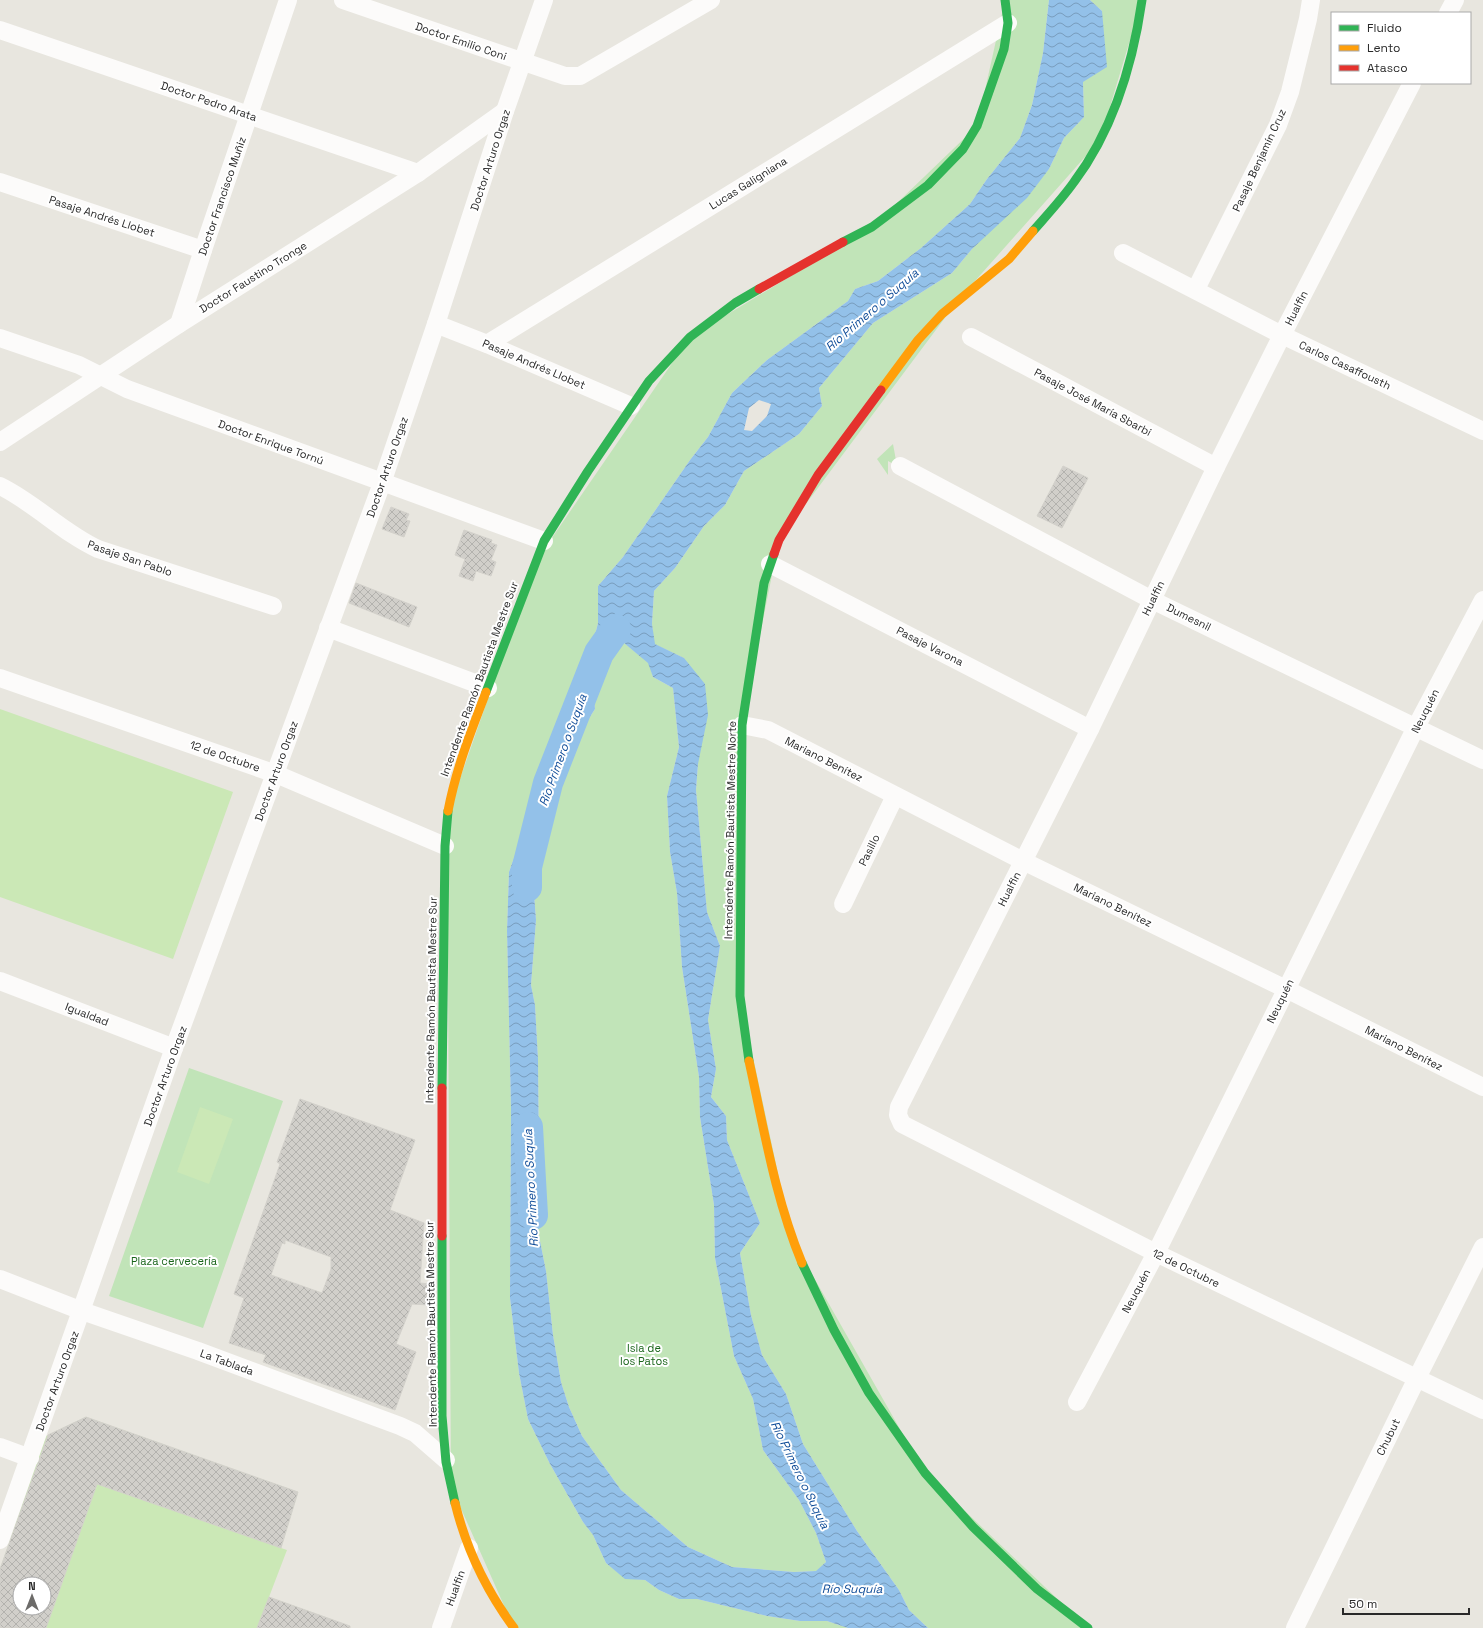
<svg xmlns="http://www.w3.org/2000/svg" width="1483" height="1628" font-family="'Space Grotesk',sans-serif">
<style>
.green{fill:#c1e4b8}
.pitch{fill:#cbe8b6;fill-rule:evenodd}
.water{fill:url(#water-waves);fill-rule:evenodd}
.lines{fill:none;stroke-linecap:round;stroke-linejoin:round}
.river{stroke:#93c1e9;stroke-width:30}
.building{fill:url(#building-cross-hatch);stroke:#d3d1cb;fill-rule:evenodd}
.street{stroke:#fcfbfa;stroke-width:18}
.fast{stroke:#30b455;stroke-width:9}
.slow{stroke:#ff9f0a;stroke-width:9}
.jam{stroke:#e5322d;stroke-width:9}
.labels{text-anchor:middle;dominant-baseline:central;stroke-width:4;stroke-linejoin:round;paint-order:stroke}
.street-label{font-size:11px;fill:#292929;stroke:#fff}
.park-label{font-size:11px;fill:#1a651b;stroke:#fff}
.water-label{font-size:12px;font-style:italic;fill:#0f4c98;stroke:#fff}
</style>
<defs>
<pattern id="water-waves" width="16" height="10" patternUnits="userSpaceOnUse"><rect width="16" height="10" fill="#93c1e9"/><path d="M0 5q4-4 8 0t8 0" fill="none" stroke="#789dbd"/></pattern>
<pattern id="building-cross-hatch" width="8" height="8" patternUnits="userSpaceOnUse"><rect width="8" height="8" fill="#d1cfca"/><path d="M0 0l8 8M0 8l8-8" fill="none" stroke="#b3b2ae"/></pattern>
</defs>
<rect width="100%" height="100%" fill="#e8e6df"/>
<g class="green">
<polygon points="1005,0 1049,0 1043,53 1032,105 1020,138 987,179 970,204 921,248 878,281 855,289 848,301 767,360 732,393 708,437 690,460 623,557 598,586 598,623 594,639 574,680 563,720 542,764 520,841 509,872 507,931 511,1109 510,1298 519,1373 528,1419 550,1464 583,1522 593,1535 606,1563 625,1578 645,1580 659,1590 679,1599 697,1599 767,1616 800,1621 827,1621 848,1628 514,1628 451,1486 447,816 536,561 690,337 872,227 977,126"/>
<polygon points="1090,0 1142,0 1100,140 959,299 779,540 742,725 740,996 792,1239 925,1473 1088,1628 928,1628 909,1610 899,1590 857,1531 803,1444 786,1394 762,1355 751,1315 740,1253 760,1223 727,1140 726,1116 711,1097 716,1069 708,1020 720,946 707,912 696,790 698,764 684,658 654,644 652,624 654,591 675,568 704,526 725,505 744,471 799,434 822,406 819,388 873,323 952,273 972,249 1049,169 1064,138 1084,117 1083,82 1102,11"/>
<polygon points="893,444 897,466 888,461 888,475 877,459"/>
<polygon points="624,643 649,663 653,677 673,688 679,747 667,796 670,852 677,893 682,967 699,1077 700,1117 714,1205 715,1258 734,1356 753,1399 763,1450 799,1500 816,1533 826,1562 817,1571 794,1572 732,1567 688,1547 621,1490 582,1436 569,1407 561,1382 553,1335 546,1271 537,1226 539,1209 546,1189 526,1170 539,1161 538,1059 535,1005 531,985 536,920 534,893 536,872 532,849 534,821 542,795 562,760 595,709 591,668 605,654"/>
<polygon points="189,1068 283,1101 203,1328 109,1296"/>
</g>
<g class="pitch">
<polygon points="0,709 233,792 173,959 0,897"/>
<polygon points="200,1107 233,1119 209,1184 177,1172"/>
<path d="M86,1417L298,1492L281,1548L287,1550L269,1597L333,1620L331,1628H0V1569L46,1436ZM20,1584H44V1608H20Z"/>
</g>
<path class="water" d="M1049,0H1090L1102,11L1107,67L1083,82L1084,117L1064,138L1049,169L1027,198L972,249L952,273L873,323L819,388L822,406L799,434L744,471L725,505L704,526L675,568L654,591L652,624L655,644L684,658L705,684L708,715L698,764L696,790L707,912L720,946L708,1020L716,1069L711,1097L726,1116L727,1140L760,1223L740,1253L751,1315L762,1355L786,1394L803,1444L857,1531L899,1590L909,1610L928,1628H848L827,1621H800L767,1616L697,1599H679L659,1590L645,1580L625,1579L606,1563L593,1535L583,1522L550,1464L528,1419L519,1373L510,1298L511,1109L507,931L509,872L520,841L542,764L563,720L574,680L594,639L598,623V586L623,557L690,460L708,437L732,393L767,360L848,301L855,289L878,281L921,248L970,204L987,179L1020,138L1032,105L1043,53ZM759,400L771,404L767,416L752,431L744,430L749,408ZM624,643L648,663L653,677L673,688L679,747L667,796L670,852L677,893L682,967L699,1077L700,1117L714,1205L715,1258L734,1356L753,1399L763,1450L799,1500L816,1533L826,1562L816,1571L794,1572L732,1567L688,1547L621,1490L582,1436L569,1407L561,1382L553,1335L546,1271L537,1226L539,1209L546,1189L527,1170L539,1161L538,1059L535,1005L531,985L536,920L534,893L536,872L532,849L534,821L542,795L562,760L595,709L591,668L605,654Z"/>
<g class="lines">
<g class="river">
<polyline points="527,887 527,867 548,783 599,653 616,629"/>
<polyline points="528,1127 533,1215"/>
</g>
</g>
<g class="building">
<polygon points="1063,466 1088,478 1062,528 1037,516"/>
<polygon points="391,507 409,514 406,520 410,521 404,537 382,529"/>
<polygon points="464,530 492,540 491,543 497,545 491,560 496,562 491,576 476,571 473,581 459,576 465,559 455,555"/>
<polygon points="356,583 417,607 409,627 349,603"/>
<path d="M300,1099L415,1140L390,1210L424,1223L420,1283L430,1284V1302L429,1305L412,1304L396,1344L416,1352L395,1410L263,1362L266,1355L229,1343L244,1298L234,1294L280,1164L277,1162ZM285,1240L331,1257V1269L322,1293L271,1275L282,1243L285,1244Z"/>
<path d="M86,1417L298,1492L281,1548L97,1484L46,1628H0V1569L48,1435ZM20,1584H44V1608H20Z"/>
<polygon points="269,1597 350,1626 350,1628 257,1628"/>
</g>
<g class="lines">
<g class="street">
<polyline points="343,0 565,76 580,76 711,0"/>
<polyline points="1448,13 1455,0"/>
<polyline points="0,30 418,173"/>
<polyline points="1412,83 1282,335 1216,467 1090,729 899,1107 898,1115 902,1124 1156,1253 1483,1410"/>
<polyline points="0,182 203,250"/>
<polyline points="1123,253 1282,335 1483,431"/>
<polyline points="1196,289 1278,125 1290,92 1308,19 1311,0"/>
<polyline points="179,324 203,250 288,0"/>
<polyline points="436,324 487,344 631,406"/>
<polyline points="971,337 1216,467"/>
<polyline points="0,338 79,365 127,389 544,541"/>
<polyline points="487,344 1008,23"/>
<polyline points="0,442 179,324 418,173 505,111"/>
<polyline points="900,466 1152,600 1483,760"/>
<path d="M0,486C35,503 63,533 98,549L273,606"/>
<polyline points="770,564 1090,729"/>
<polyline points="328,628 488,688"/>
<polyline points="0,678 276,774 445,846"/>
<polyline points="742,725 768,730 1023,861 1286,989 1483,1087"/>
<polyline points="843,904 895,796"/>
<polyline points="0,981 174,1048"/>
<polyline points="0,1279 82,1311 198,1351 400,1426 415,1433 446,1460"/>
<polyline points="1077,1402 1156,1253 1416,727 1483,600"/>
<polyline points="0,1447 30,1458"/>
<polyline points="0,1540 174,1048 382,483 436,324 505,111 544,0"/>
<polyline points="441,1628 469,1548"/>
<polyline points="1295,1628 1417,1378 1483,1247"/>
</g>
<g class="fast">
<path d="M1033,231C1047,215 1062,199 1074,182C1113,130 1133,63 1142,0"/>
<polyline points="843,242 872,227 928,185 963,149 977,126 1004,49 1008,23 1005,0"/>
<polyline points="486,692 544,541 588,471 649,381 690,337 735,303 759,289"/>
<polyline points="749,1061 740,996 742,725 764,583 774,554"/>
<polyline points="442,1088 445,846 448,811"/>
<polyline points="442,1236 442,1416 446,1462 455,1503"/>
<polyline points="802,1263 834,1330 869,1393 925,1473 973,1527 1037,1589 1088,1628"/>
</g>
<g class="slow">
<polyline points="881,390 918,340 942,314 1009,259 1033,231"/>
<path d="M448,811C456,769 471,731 486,692"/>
<path d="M749,1061C764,1129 775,1198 802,1263"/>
<path d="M455,1503C466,1548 486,1590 514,1628"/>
</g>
<g class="jam">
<polyline points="759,289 843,242"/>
<polyline points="774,554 779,540 818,475 881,390"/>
<polyline points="442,1088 442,1236"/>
</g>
</g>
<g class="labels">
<g class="street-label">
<text transform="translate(461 41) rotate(19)">Doctor Emilio Coni</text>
<text transform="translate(209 101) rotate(19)">Doctor Pedro Arata</text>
<text transform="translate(490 160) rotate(-72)">Doctor Arturo Orgaz</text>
<text transform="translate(1259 160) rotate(-65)">Pasaje Benjamín Cruz</text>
<text transform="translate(748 183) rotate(-32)">Lucas Galigniana</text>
<text transform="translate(222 196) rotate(-71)">Doctor Francisco Muñiz</text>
<text transform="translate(102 216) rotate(18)">Pasaje Andrés Llobet</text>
<text transform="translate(253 277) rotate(-32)">Doctor Faustino Tronge</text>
<text transform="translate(1296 308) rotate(-63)">Hualfin</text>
<text transform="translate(534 364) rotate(23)">Pasaje Andrés Llobet</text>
<text transform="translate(1345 365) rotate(25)">Carlos Casaffousth</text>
<text transform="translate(1093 402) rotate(28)">Pasaje José María Sbarbi</text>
<text transform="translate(271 442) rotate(20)">Doctor Enrique Tornú</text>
<text transform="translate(387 467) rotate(-71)">Doctor Arturo Orgaz</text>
<text transform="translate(130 558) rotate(19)">Pasaje San Pablo</text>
<text transform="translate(1153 598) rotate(-64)">Hualfin</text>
<text transform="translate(1189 617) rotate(26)">Dumesnil</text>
<text transform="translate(930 646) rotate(27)">Pasaje Varona</text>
<text transform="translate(479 679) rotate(-70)">Intendente Ramón Bautista Mestre Sur</text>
<text transform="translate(1425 711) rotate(-63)">Neuquén</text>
<text transform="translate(225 756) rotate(19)">12 de Octubre</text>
<text transform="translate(824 759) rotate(27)">Mariano Benítez</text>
<text transform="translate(276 771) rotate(-70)">Doctor Arturo Orgaz</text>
<text transform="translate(730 830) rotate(-89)">Intendente Ramón Bautista Mestre Norte</text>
<text transform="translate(869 850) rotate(-64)">Pasillo</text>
<text transform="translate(1009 889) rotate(-63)">Hualfin</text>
<text transform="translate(1113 905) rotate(26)">Mariano Benítez</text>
<text transform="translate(431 1000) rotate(-89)">Intendente Ramón Bautista Mestre Sur</text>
<text transform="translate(1280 1001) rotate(-64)">Neuquén</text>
<text transform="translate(87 1014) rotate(21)">Igualdad</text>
<text transform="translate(1404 1048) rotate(27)">Mariano Benítez</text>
<text transform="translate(165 1076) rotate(-70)">Doctor Arturo Orgaz</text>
<text transform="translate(1186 1268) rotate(26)">12 de Octubre</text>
<text transform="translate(1136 1291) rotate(-62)">Neuquén</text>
<text transform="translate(431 1324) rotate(-91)">Intendente Ramón Bautista Mestre Sur</text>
<text transform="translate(227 1362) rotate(20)">La Tablada</text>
<text transform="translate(57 1381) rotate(-70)">Doctor Arturo Orgaz</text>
<text transform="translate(1388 1437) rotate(-64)">Chubut</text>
<text transform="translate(455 1588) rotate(-70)">Hualfin</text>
</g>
<g class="park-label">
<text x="174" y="1261">Plaza cervecería</text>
<text x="644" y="1348">Isla de<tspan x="644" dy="13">los Patos</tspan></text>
</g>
<g class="water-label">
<text transform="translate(872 310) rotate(-41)">Río Primero o Suquía</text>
<text transform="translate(563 750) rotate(-70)">Río Primero o Suquía</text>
<text transform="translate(531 1188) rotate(-93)">Río Primero o Suquía</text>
<text transform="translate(800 1475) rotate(64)">Río Primero o Suquía</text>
<text x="852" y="1589">Río Suquía</text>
</g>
</g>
<rect x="1331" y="12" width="140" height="72" fill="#ffffff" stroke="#a9a9a9"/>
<rect x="1339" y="25" width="20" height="6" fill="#30b455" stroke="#a9a9a9"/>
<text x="1367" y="32" font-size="12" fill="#292929">Fluido</text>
<rect x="1339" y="45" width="20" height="6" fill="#ff9f0a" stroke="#a9a9a9"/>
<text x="1367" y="52" font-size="12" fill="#292929">Lento</text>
<rect x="1339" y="65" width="20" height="6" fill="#e5322d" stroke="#a9a9a9"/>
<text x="1367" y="72" font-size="12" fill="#292929">Atasco</text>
<g transform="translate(32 1596)"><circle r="19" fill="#ffffff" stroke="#a9a9a9"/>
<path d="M0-3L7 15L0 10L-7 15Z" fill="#6c6b69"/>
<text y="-6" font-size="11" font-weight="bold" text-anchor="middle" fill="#292929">N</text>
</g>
<path d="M1343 1608v6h126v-6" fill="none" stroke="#292929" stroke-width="2"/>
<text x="1349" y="1608" font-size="12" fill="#292929" stroke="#ffffff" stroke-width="3" paint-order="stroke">50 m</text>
</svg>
